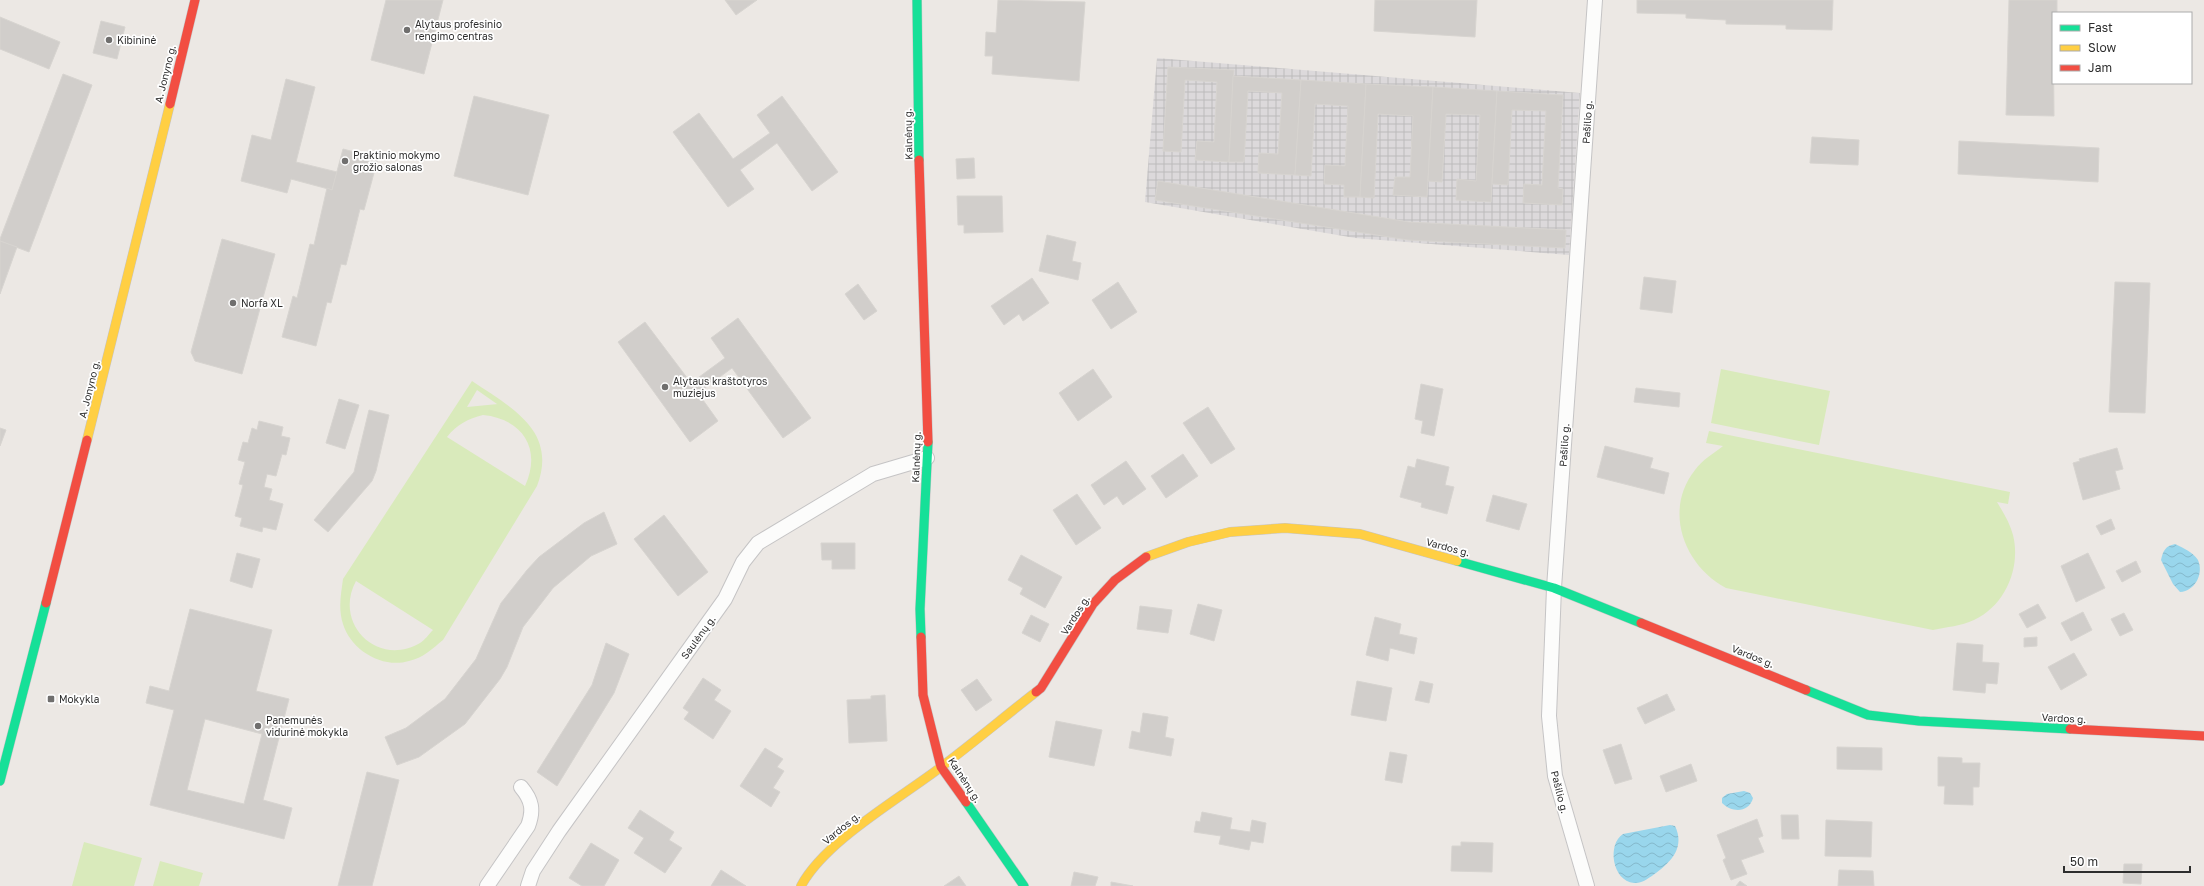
<svg xmlns="http://www.w3.org/2000/svg" width="2204" height="886" font-family="'Golos Text',sans-serif">
<style>
.industrial{fill:url(#industrial-grid)}
.pitch{fill:#d9eabb;fill-rule:evenodd}
.water{fill:url(#water-waves)}
.building{fill:#d1cecb;stroke:#d7d4d0;fill-rule:evenodd}
.lines{fill:none;stroke-linecap:round;stroke-linejoin:round}
.street-casing{stroke:#c5c4c5;stroke-width:16}
.fast-casing{stroke:#c5c4c5;stroke-width:10}
.slow-casing{stroke:#c5c4c5;stroke-width:10}
.jam-casing{stroke:#c5c4c5;stroke-width:10}
.street{stroke:#fcfcfb;stroke-width:14}
.fast{stroke:#16e098;stroke-width:9}
.slow{stroke:#ffcf43;stroke-width:9}
.jam{stroke:#f24e42;stroke-width:9}
.poi-dot{fill:#706f6e;stroke:#fff;stroke-width:1.5}
.labels{text-anchor:middle;dominant-baseline:central;stroke-width:3.5;stroke-linejoin:round;paint-order:stroke}
.poi-label{font-size:10px;fill:#2e2e2e;stroke:#fff;text-anchor:start}
.street-label{font-size:10px;fill:#2e2e2e;stroke:#fff}
</style>
<defs>
<pattern id="industrial-grid" width="8" height="8" patternUnits="userSpaceOnUse"><rect width="8" height="8" fill="#dcd9db"/><path d="M0 4h8M4 0v8" fill="none" stroke="#bdbbbc"/></pattern>
<pattern id="water-waves" width="16" height="10" patternUnits="userSpaceOnUse"><rect width="16" height="10" fill="#99d6ec"/><path d="M0 5q4-4 8 0t8 0" fill="none" stroke="#84b8cb"/></pattern>
</defs>
<rect width="100%" height="100%" fill="#ece8e4"/>
<polygon class="industrial" points="1157,58 1580,93 1569,255 1355,238 1145,202"/>
<g class="pitch">
<polygon points="1721,369 1830,391 1819,445 1711,423"/>
<path d="M472,381C512,408 558,431 537,486L443,640C432,649 423,658 409,661C382,669 351,650 343,624C338,609 341,594 343,579ZM477,390L497,404H498L467,407ZM483,415C523,419 542,449 525,486L447,437C457,424 468,419 483,415ZM356,581L433,630C429,634 425,640 420,643C377,668 333,623 356,581Z"/>
<path d="M1709,431L2010,492L2008,504L1997,502C2003,512 2010,523 2013,535C2021,567 2006,605 1974,620C1961,626 1947,627 1933,630L1726,588C1684,566 1663,510 1695,470C1702,460 1713,454 1723,446L1706,443Z"/>
<polygon points="84,842 142,858 134,886 72,886"/>
<polygon points="160,861 203,873 199,886 153,886"/>
</g>
<g class="water">
<path d="M2175,544C2183,548 2193,552 2198,560C2204,574 2195,591 2180,592L2173,584L2161,560C2163,551 2165,546 2175,544Z"/>
<path d="M1744,791L1750,793L1753,798C1749,813 1732,813 1722,803V798L1727,794Z"/>
<path d="M1670,825L1675,826C1685,847 1672,861 1656,873C1650,877 1642,884 1634,883C1612,881 1607,844 1623,834Z"/>
</g>
<g class="building">
<polygon points="386,0 443,0 424,74 371,60"/>
<polygon points="725,0 757,0 736,15"/>
<polygon points="998,0 1085,2 1079,81 992,74 993,56 985,56 986,32 996,33"/>
<polygon points="1375,0 1477,0 1475,37 1374,31"/>
<polygon points="1637,0 1833,0 1832,30 1786,29 1786,25 1726,24 1726,20 1686,18 1686,14 1637,13"/>
<polygon points="2009,0 2057,0 2057,13 2053,13 2054,116 2006,115"/>
<polygon points="0,17 60,42 49,69 0,49"/>
<polygon points="101,21 125,27 117,59 93,53"/>
<polygon points="1168,67 1234,70 1229,162 1195,160 1197,141 1214,142 1217,82 1185,80 1181,152 1163,151"/>
<polygon points="63,74 92,85 29,252 0,241 0,239"/>
<polygon points="1233,76 1301,80 1295,175 1258,173 1259,153 1278,154 1282,93 1248,91 1244,162 1229,162"/>
<polygon points="286,79 315,87 296,162 337,172 332,190 291,179 287,193 241,181 252,135 271,140"/>
<polygon points="1301,80 1366,84 1360,197 1344,197 1344,185 1324,184 1325,165 1345,166 1348,106 1315,104 1311,176 1295,175"/>
<polygon points="1366,84 1433,87 1427,197 1393,195 1395,177 1410,177 1413,116 1378,114 1374,198 1360,197"/>
<polygon points="1433,87 1497,91 1491,202 1456,200 1457,179 1476,181 1480,115 1446,114 1442,182 1428,181"/>
<polygon points="1497,91 1563,95 1558,188 1563,189 1562,205 1523,203 1524,184 1542,185 1546,111 1512,110 1508,185 1492,184"/>
<polygon points="474,96 549,115 528,195 454,176"/>
<polygon points="782,96 838,172 812,191 777,143 740,170 754,189 728,207 673,132 699,113 733,159 770,133 757,115"/>
<polygon points="1812,137 1859,140 1858,165 1810,163"/>
<polygon points="1959,141 2099,148 2098,182 1958,174"/>
<polygon points="343,149 378,158 364,210 360,209 346,265 341,264 331,303 327,302 316,346 282,337 293,296 297,298 310,244 314,245 327,188 332,190"/>
<polygon points="974,158 975,178 957,179 956,159"/>
<polygon points="1158,181 1409,222 1566,230 1565,248 1408,240 1155,200"/>
<polygon points="957,196 1002,196 1003,232 964,233 964,225 958,225"/>
<polygon points="1047,235 1076,242 1072,261 1081,263 1078,280 1039,271"/>
<polygon points="222,239 275,254 242,374 195,361 191,352"/>
<polygon points="0,241 17,247 0,294"/>
<polygon points="1644,277 1676,281 1672,313 1640,309"/>
<polygon points="1032,278 1049,303 1023,321 1019,314 1004,325 991,306"/>
<polygon points="1118,282 1137,312 1111,329 1092,300"/>
<polygon points="2115,282 2150,283 2145,413 2109,412"/>
<polygon points="858,284 877,311 864,320 845,294"/>
<polygon points="738,318 811,418 783,438 732,368 698,393 718,421 690,442 618,342 645,322 691,383 725,358 711,338"/>
<polygon points="1093,369 1112,397 1078,421 1059,393"/>
<polygon points="1421,384 1443,389 1434,436 1421,433 1423,421 1415,419"/>
<polygon points="1636,388 1680,393 1679,407 1634,402"/>
<polygon points="339,399 359,405 345,449 326,443"/>
<polygon points="1208,407 1235,449 1211,464 1183,423"/>
<polygon points="369,410 389,415 376,471 372,481 328,532 314,520 354,472"/>
<polygon points="259,421 283,427 281,436 290,438 286,455 282,454 276,476 267,474 264,487 272,489 269,500 283,504 276,530 263,527 262,532 240,526 242,518 235,516 243,485 239,484 245,462 238,460 243,442 248,443 252,428 257,430"/>
<polygon points="0,428 6,430 0,446"/>
<polygon points="1605,446 1653,458 1650,468 1669,473 1664,494 1597,477"/>
<polygon points="2117,448 2123,469 2115,471 2120,489 2083,500 2073,463 2080,461 2079,459"/>
<polygon points="1183,454 1198,476 1166,498 1151,476"/>
<polygon points="1417,459 1449,467 1445,485 1454,487 1447,514 1421,507 1422,503 1400,497 1408,466 1415,468"/>
<polygon points="1126,461 1146,489 1123,505 1117,496 1104,505 1091,485"/>
<polygon points="1077,494 1101,528 1076,545 1053,510"/>
<polygon points="1493,495 1527,504 1519,530 1486,521"/>
<polygon points="604,512 617,544 591,556 553,588 523,627 507,667 500,679 465,724 419,757 397,765 385,737 406,728 445,699 476,659 501,603 527,570 539,557 584,523"/>
<polygon points="664,515 708,572 678,596 634,539"/>
<polygon points="2111,519 2115,529 2101,535 2096,526"/>
<polygon points="821,543 855,543 855,569 832,569 832,560 822,560"/>
<polygon points="237,553 260,559 252,588 230,581"/>
<polygon points="2088,553 2105,588 2076,602 2061,566"/>
<polygon points="1021,555 1062,577 1045,608 1020,594 1023,588 1008,580"/>
<polygon points="2136,561 2141,572 2122,582 2116,571"/>
<polygon points="1198,604 1222,610 1214,641 1190,634"/>
<polygon points="2038,604 2046,618 2027,628 2019,614"/>
<polygon points="1140,606 1172,610 1168,633 1137,629"/>
<path d="M190,609L272,630L256,691L289,699L263,800L292,808L284,839L150,805L174,710L146,703L150,686L169,691ZM205,719L262,734L244,804L187,790Z"/>
<polygon points="2083,612 2092,630 2071,641 2061,623"/>
<polygon points="2124,613 2133,630 2120,636 2111,619"/>
<polygon points="1031,615 1049,624 1040,642 1022,633"/>
<polygon points="1375,617 1401,624 1399,634 1417,638 1414,654 1390,648 1388,661 1366,655"/>
<polygon points="2037,637 2037,646 2024,647 2024,638"/>
<polygon points="606,643 629,654 614,693 557,786 537,772 592,685"/>
<polygon points="1957,643 1983,645 1982,662 1999,663 1997,684 1986,683 1985,693 1953,690"/>
<polygon points="2074,653 2087,675 2061,690 2048,667"/>
<polygon points="703,678 721,690 714,700 731,711 713,739 684,719 689,712 683,708"/>
<polygon points="977,679 992,700 976,711 961,690"/>
<polygon points="1357,681 1392,688 1386,721 1351,715"/>
<polygon points="1420,681 1433,684 1429,703 1415,700"/>
<polygon points="1667,694 1675,710 1645,724 1637,708"/>
<polygon points="885,695 887,741 849,743 847,700 871,699 871,696"/>
<polygon points="1143,713 1168,717 1165,737 1174,739 1171,756 1129,748 1132,731 1140,733"/>
<polygon points="1056,721 1102,730 1094,766 1049,757"/>
<polygon points="1621,744 1632,779 1615,784 1603,750"/>
<polygon points="1837,747 1882,748 1882,770 1837,769"/>
<polygon points="765,748 783,759 777,767 784,771 773,788 780,792 771,807 740,786"/>
<polygon points="1390,752 1407,755 1402,783 1385,780"/>
<polygon points="1938,757 1962,758 1962,763 1980,763 1979,787 1973,787 1973,805 1944,804 1945,786 1938,786"/>
<polygon points="1691,764 1697,781 1666,792 1660,776"/>
<polygon points="367,772 399,780 372,886 338,886"/>
<polygon points="640,810 674,832 669,840 682,848 665,873 634,853 644,838 628,828"/>
<polygon points="1202,812 1232,818 1230,829 1250,832 1252,820 1266,823 1263,843 1251,841 1249,850 1219,844 1221,836 1194,832 1196,821 1200,822"/>
<polygon points="1781,815 1798,815 1799,839 1782,839"/>
<polygon points="1757,819 1763,836 1758,838 1764,852 1741,860 1747,874 1731,880 1723,860 1726,858 1717,835"/>
<polygon points="1826,820 1872,822 1871,857 1825,856"/>
<polygon points="1461,842 1493,843 1492,872 1451,871 1452,846 1461,846"/>
<polygon points="591,843 619,860 604,886 582,886 569,878"/>
<polygon points="2124,864 2142,864 2141,884 2123,883"/>
<polygon points="721,870 746,886 711,886"/>
<polygon points="1839,870 1873,871 1874,886 1838,886"/>
<polygon points="1074,872 1098,877 1095,886 1071,886"/>
<polygon points="959,876 966,886 944,886"/>
<polygon points="1740,881 1747,886 1736,886"/>
<polygon points="1111,882 1133,886 1111,886"/>
</g>
<g class="lines">
<g class="street-casing">
<g id="street">
<path d="M487,886L528,826C534,810 532,800 521,787"/>
<polyline points="528,886 533,871 559,831 725,599 743,562 758,543 873,474 927,458"/>
<polyline points="1587,886 1555,776 1549,716 1554,588 1595,0"/>
</g>
</g>
<g class="fast-casing">
<g id="fast">
<polyline points="917,0 919,160"/>
<polyline points="1457,561 1554,588 1641,623"/>
<polyline points="921,637 920,609 928,442"/>
<polyline points="1806,690 1868,715 1919,721 2070,729"/>
<polyline points="0,781 46,603"/>
<polyline points="966,802 1024,886"/>
</g>
</g>
<g class="slow-casing">
<g id="slow">
<polyline points="87,440 170,104"/>
<polyline points="1146,557 1188,542 1230,532 1285,528 1360,534 1457,561"/>
<path d="M801,886C825,841 899,799 941,767C973,743 1004,717 1036,692"/>
</g>
</g>
<g class="jam-casing">
<g id="jam">
<polyline points="170,104 195,0"/>
<polyline points="919,160 928,442"/>
<polyline points="46,603 87,440"/>
<polyline points="1641,623 1806,690"/>
<polyline points="921,637 923,695 941,767 966,802"/>
<polyline points="1036,692 1041,688 1093,604 1115,580 1146,557"/>
<polyline points="2070,729 2204,736"/>
</g>
</g>
<use href="#street" class="street"/>
<use href="#fast" class="fast"/>
<use href="#slow" class="slow"/>
<use href="#jam" class="jam"/>
</g>
<g class="poi-dot">
<circle cx="407" cy="30" r="4"/>
<circle cx="109" cy="40" r="4"/>
<circle cx="345" cy="161" r="4"/>
<circle cx="233" cy="303" r="4"/>
<circle cx="665" cy="387" r="4"/>
<rect x="47" y="695" width="8" height="8" rx="2"/>
<circle cx="258" cy="726" r="4"/>
</g>
<g class="labels">
<g class="poi-label">
<text x="415" y="24">Alytaus profesinio<tspan x="415" dy="12">rengimo centras</tspan></text>
<text x="117" y="40">Kibininė</text>
<text x="353" y="155">Praktinio mokymo<tspan x="353" dy="12">grožio salonas</tspan></text>
<text x="241" y="303">Norfa XL</text>
<text x="673" y="381">Alytaus kraštotyros<tspan x="673" dy="12">muziejus</tspan></text>
<text x="59" y="699">Mokykla</text>
<text x="266" y="720">Panemunės<tspan x="266" dy="12">vidurinė mokykla</tspan></text>
</g>
<g class="street-label">
<text transform="translate(165 74) rotate(-76)">A. Jonyno g.</text>
<text transform="translate(1587 122) rotate(-86)">Pašilio g.</text>
<text transform="translate(908 134) rotate(-91)">Kalnėnų g.</text>
<text transform="translate(89 389) rotate(-76)">A. Jonyno g.</text>
<text transform="translate(1564 445) rotate(-86)">Pašilio g.</text>
<text transform="translate(916 457) rotate(-88)">Kalnėnų g.</text>
<text transform="translate(1448 547) rotate(15)">Vardos g.</text>
<text transform="translate(1075 615) rotate(-58)">Vardos g.</text>
<text transform="translate(698 637) rotate(-54)">Saulėnų g.</text>
<text transform="translate(1753 656) rotate(22)">Vardos g.</text>
<text transform="translate(2064 718) rotate(3)">Vardos g.</text>
<text transform="translate(965 780) rotate(57)">Kalnėnų g.</text>
<text transform="translate(1560 792) rotate(76)">Pašilio g.</text>
<text transform="translate(841 828) rotate(-39)">Vardos g.</text>
</g>
</g>
<rect x="2052" y="12" width="140" height="72" fill="#ffffff" stroke="#ababab"/>
<rect x="2060" y="25" width="20" height="6" fill="#16e098" stroke="#ababab"/>
<text x="2088" y="32" font-size="12" fill="#2e2e2e">Fast</text>
<rect x="2060" y="45" width="20" height="6" fill="#ffcf43" stroke="#ababab"/>
<text x="2088" y="52" font-size="12" fill="#2e2e2e">Slow</text>
<rect x="2060" y="65" width="20" height="6" fill="#f24e42" stroke="#ababab"/>
<text x="2088" y="72" font-size="12" fill="#2e2e2e">Jam</text>
<path d="M2064 866v6h126v-6" fill="none" stroke="#2e2e2e" stroke-width="2"/>
<text x="2070" y="866" font-size="12" fill="#2e2e2e" stroke="#ffffff" stroke-width="3" paint-order="stroke">50 m</text>
</svg>
